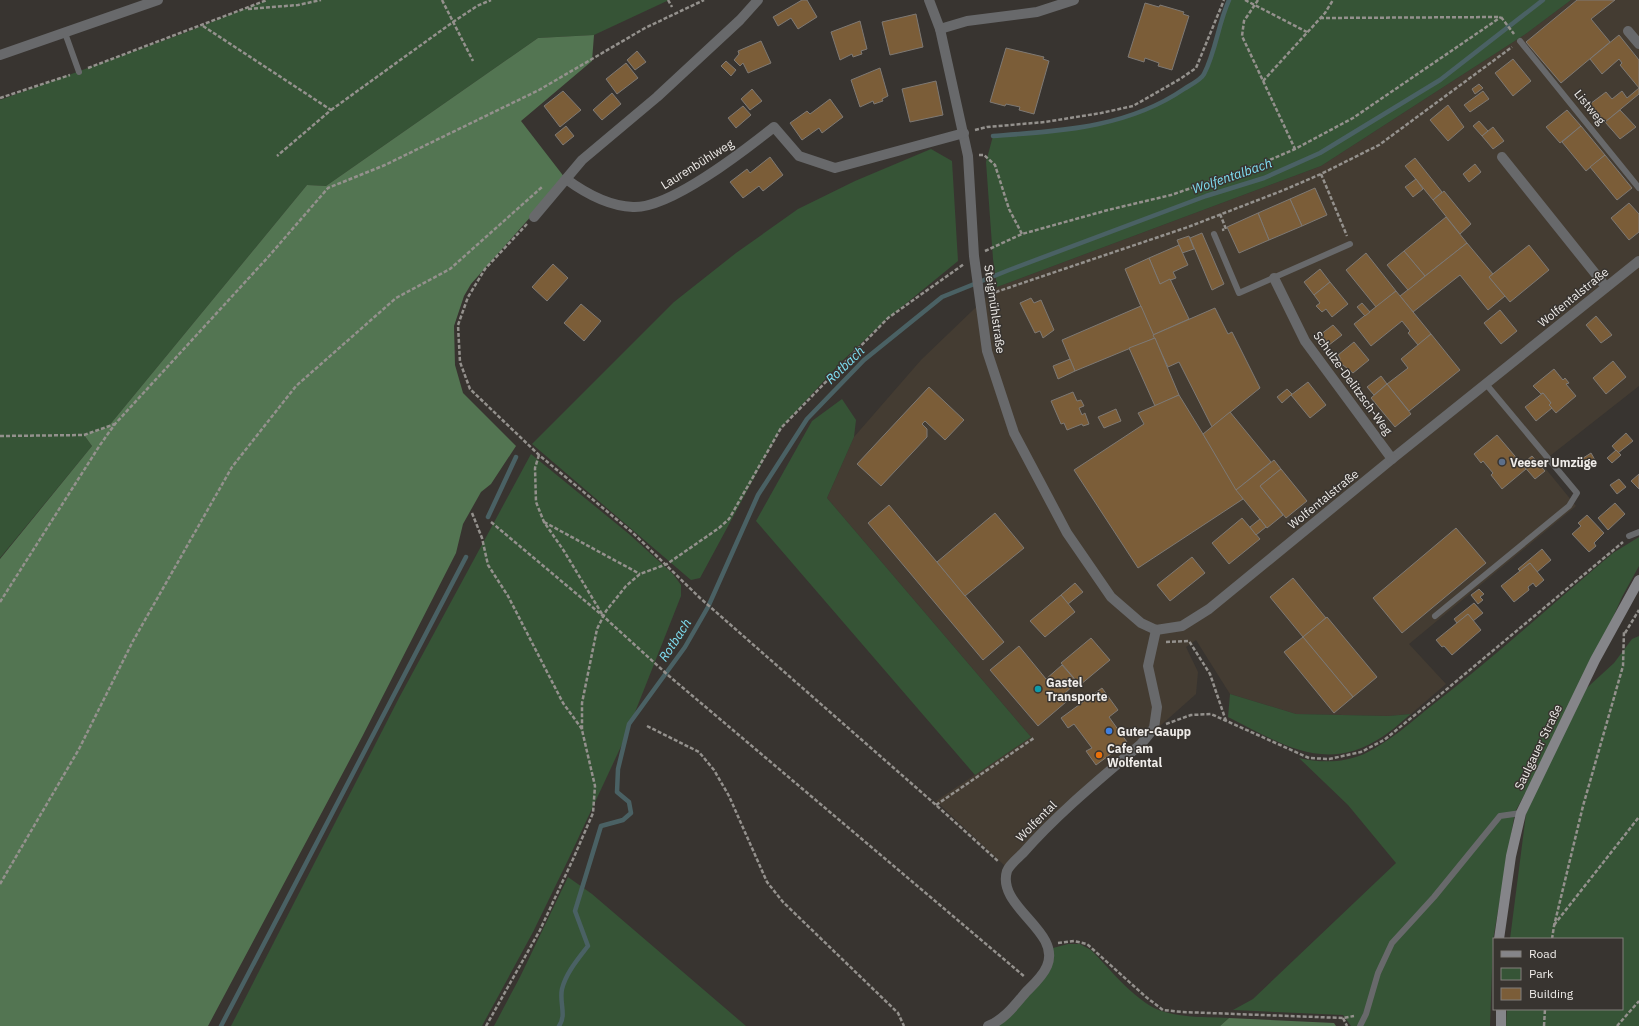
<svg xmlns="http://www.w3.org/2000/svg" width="1639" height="1026" font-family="'IBM Plex Sans',sans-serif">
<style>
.built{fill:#443c32}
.green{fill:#365436}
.forest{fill:#537552}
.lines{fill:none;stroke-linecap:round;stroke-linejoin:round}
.stream{stroke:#4a6164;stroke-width:4.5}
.building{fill:#7b5d38;stroke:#7e7974}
.path{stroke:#94918d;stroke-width:2.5;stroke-dasharray:4 2;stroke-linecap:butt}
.service{stroke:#68696b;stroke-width:6}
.minor{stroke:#68696b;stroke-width:10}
.tertiary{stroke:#68696b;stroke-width:10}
.secondary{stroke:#858589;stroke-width:10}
.service-dot{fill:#5c6f8a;stroke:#383430;stroke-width:1.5}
.culture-dot{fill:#0f9aa8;stroke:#383430;stroke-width:1.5}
.shop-dot{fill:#3f7fe0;stroke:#383430;stroke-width:1.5}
.food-dot{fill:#e8710a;stroke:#383430;stroke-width:1.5}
.labels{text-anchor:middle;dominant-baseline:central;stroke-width:3;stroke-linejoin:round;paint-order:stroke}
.street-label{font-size:12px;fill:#efece9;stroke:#383430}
.poi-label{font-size:12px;font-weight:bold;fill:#efece9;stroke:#383430;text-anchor:start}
.water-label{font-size:13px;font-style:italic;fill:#7fe0f4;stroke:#383430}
</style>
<rect width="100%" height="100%" fill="#383430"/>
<polygon class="built" points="1571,0 1639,0 1639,386 1541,463 1576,506 1409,644 1446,684 1411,714 1388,716 1296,714 1230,694 1196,640 1186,647 1198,672 1196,694 1043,830 1006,867 936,801 1031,737 827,498 854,437 921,360 997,287 1321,166 1527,33"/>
<g class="green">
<polygon points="267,0 669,0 594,35 538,38 326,186 307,185 108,427 84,435 92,446 0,558 0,100 184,33"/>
<path d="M1229,0H1571L1527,33L1321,166L997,287L993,259L986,162L993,136C1060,131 1127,128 1184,89C1190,85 1201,80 1204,74C1216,51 1218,24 1229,0Z"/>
<polygon points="931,149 952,161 958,261 887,319 841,362 781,428 700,578 691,580 532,444 674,302 736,253 798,209 855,181"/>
<polygon points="842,399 856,420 854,437 827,498 1031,737 975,775 756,521 812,421"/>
<polygon points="531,454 629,534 673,574 681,585 681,596 624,740 569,858 533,932 482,1026 231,1026 399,698"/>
<path d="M1639,537V566L1622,597L1578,696L1614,663L1632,639L1639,636V1026H1506L1507,1009H1622V939H1510L1526,814L1574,704L1515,812L1493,940L1490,1026H1351L1343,1015L1233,1010L1253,999L1396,863L1348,805L1299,758C1321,763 1343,763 1364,754C1390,742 1413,720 1435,703C1496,655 1554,603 1613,553Z"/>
<path d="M1230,694L1296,714L1388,716L1411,714C1402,721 1392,731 1382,737C1325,775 1280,743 1228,717Z"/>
<polygon points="568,877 592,894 746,1026 494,1026 520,977"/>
<path d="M1068,944H1080L1091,950C1110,969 1139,1006 1165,1012C1186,1018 1208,1017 1229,1018L1220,1026H995L1050,966L1053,948Z"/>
</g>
<g class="forest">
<polygon points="594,35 592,61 521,121 565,178 471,284 464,296 454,326 455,365 463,393 516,446 491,484 481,492 463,524 456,553 362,737 208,1026 0,1026 0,559 92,446 84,435 108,427 307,185 326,186 538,38"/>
<polygon points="1229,1018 1334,1023 1336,1026 1220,1026"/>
</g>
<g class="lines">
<g class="stream">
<path d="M993,136C1060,131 1127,128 1184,89C1190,85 1201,80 1204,74C1216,51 1218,24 1229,0"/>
<polyline points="488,517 516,457"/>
<polyline points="221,1026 466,557"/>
<path d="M559,1026C567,1015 559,1002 562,989C566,973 578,959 588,946L575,911L601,826L623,820L631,813L629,802L617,792L618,769L629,724L685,647L708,607L758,495L807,419L864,360L942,297L1009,270L1206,196L1264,178L1320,153L1440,80L1543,0"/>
</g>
</g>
<g class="building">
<polygon points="802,0 807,0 817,17 798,29 791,18 778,26 773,17"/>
<polygon points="1577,0 1615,0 1591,19 1610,42 1561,83 1526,42"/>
<polygon points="1145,3 1159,7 1160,5 1184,12 1183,14 1189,16 1172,70 1158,66 1159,63 1145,58 1144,62 1128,57"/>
<polygon points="916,14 923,47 890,55 882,22"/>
<polygon points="860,21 867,49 861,51 862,54 853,57 852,54 840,60 831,32"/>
<polygon points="1619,35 1639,60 1639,88 1620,65 1622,63 1619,59 1602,74 1590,59"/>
<polygon points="761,41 771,63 748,73 743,63 740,66 734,60 739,54 738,51"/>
<polygon points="1006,48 1044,57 1043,59 1049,61 1034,114 1019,110 1020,107 1006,104 1005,106 990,102"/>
<polygon points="637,51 646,62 635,70 627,60"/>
<polygon points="1513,59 1531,81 1513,96 1495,73"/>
<polygon points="726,61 736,70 731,76 721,66"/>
<polygon points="626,63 638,78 617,94 606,79"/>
<polygon points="880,68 888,96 882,99 883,101 874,104 873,101 860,107 851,80"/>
<polygon points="936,81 943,115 910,122 902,89"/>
<polygon points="1479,84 1483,88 1475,94 1472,89"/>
<polygon points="1639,88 1639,94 1605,122 1590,104 1606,92 1612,99 1622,91 1627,98"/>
<polygon points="752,89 762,101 750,110 741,99"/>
<polygon points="563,91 581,110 560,127 544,106"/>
<polygon points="1483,91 1489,99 1470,112 1464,105"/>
<polygon points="612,93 621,104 602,120 593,110"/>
<polygon points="830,99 843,117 822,133 819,128 802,140 790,123 807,111 810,114"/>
<polygon points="1448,105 1464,127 1448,141 1430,120"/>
<polygon points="743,106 751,115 736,128 728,118"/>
<polygon points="1567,110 1581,126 1560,143 1546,127"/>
<polygon points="1620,110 1636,127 1620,139 1605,122"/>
<polygon points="1479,121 1488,131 1482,136 1473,126"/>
<polygon points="566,126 574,136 563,145 555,135"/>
<polygon points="1581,126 1605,155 1586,171 1562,142"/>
<polygon points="1493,127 1504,141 1493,149 1482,136"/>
<polygon points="1605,155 1632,188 1617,200 1590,167"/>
<polygon points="770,157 783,175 763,191 759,186 743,198 730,182 747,169 750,173"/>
<polygon points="1415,158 1442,192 1433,200 1405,166"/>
<polygon points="1475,164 1481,172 1469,182 1463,174"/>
<polygon points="1416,179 1423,189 1413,197 1405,187"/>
<polygon points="1315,188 1327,215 1302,226 1290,199"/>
<polygon points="1444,191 1471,224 1460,234 1433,200"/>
<polygon points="1290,199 1302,226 1269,240 1258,213"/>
<polygon points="1629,203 1639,214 1639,232 1629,240 1611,218"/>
<polygon points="1258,213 1269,240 1239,253 1227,227"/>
<polygon points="1446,217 1467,243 1425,276 1404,251"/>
<polygon points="1202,233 1224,284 1212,290 1190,238"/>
<polygon points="1189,236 1194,249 1182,253 1177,240"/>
<polygon points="1467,243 1493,274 1489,277 1505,296 1488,310 1460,275 1413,312 1400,296"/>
<polygon points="1179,245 1188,265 1173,272 1176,278 1160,284 1149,258"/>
<polygon points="1529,245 1549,270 1510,302 1489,277"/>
<polygon points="1404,251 1425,276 1408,290 1387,265"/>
<polygon points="1366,253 1396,291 1376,307 1346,270"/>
<polygon points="1149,258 1160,284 1170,279 1189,319 1153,335 1125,269"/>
<polygon points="553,264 568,278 547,301 532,287"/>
<polygon points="1320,269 1330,282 1314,295 1304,282"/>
<polygon points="1330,282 1348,304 1332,317 1326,309 1322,312 1316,306 1320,303 1314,295"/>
<polygon points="1396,291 1431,334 1418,345 1408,333 1410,331 1402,321 1371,346 1354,324"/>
<polygon points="1031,298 1034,303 1041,300 1054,330 1043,338 1040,331 1035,333 1020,303"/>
<polygon points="1362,303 1370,312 1365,316 1357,307"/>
<polygon points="581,304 601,321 584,341 564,323"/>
<polygon points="1141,306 1155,338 1075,371 1062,340"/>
<polygon points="1215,308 1228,334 1232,332 1260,388 1212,427 1179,362 1168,367 1153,335"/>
<polygon points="1500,310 1517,331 1501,344 1484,323"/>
<polygon points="1596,316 1612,335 1601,343 1586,325"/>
<polygon points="1333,325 1342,335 1329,345 1321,334"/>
<polygon points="1431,334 1460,370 1409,411 1387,384 1408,368 1401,359"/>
<polygon points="1155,338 1179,395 1155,406 1129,348"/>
<polygon points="1354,342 1369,360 1353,373 1343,365 1339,365 1340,358 1338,355"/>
<polygon points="1070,359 1075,371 1058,379 1053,366"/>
<polygon points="1613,361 1626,377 1606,394 1593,378"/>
<polygon points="1554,369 1563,380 1565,378 1569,383 1566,384 1576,396 1556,413 1549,405 1551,403 1543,393 1541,394 1533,386"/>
<polygon points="1381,376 1387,384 1374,395 1367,387"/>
<polygon points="1308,382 1326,405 1310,418 1291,395"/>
<polygon points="1387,384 1411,414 1395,427 1371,398"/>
<polygon points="929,387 964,420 945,440 925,421 922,424 927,429 927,437 881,486 857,464"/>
<polygon points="1287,389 1292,394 1282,403 1277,397"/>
<polygon points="1073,392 1077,401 1081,400 1084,406 1079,408 1082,415 1085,413 1089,424 1083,426 1082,424 1067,430 1064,423 1061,424 1051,401"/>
<polygon points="1543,393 1551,403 1549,405 1552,408 1536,421 1525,407"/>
<polygon points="1179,395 1243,499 1138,568 1074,470 1144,424 1138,413"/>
<polygon points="1116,409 1121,421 1104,428 1098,417"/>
<polygon points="1230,412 1271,462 1236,490 1203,434"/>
<polygon points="1626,433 1633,441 1618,453 1612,446"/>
<polygon points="1497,435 1526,469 1502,489 1491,475 1493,473 1483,461 1481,463 1474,454"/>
<polygon points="1616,450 1621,455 1612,463 1607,458"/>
<polygon points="1591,453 1595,460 1583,467 1580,460"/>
<polygon points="1532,456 1545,471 1535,479 1522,464"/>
<polygon points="1274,460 1281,469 1260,486 1283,515 1267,528 1236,490"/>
<polygon points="1281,469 1307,501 1286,518 1260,486"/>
<polygon points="1639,474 1639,489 1631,481"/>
<polygon points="1619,479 1626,487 1617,494 1610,485"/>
<polygon points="1615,503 1625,514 1608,530 1598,518"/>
<polygon points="889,505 1004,642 983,660 868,523"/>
<polygon points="995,513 1024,548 965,596 937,562"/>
<polygon points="1587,515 1604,533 1594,543 1596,546 1589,552 1572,534 1581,526 1578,523"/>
<polygon points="1242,518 1260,539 1229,564 1212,543"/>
<polygon points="1260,519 1266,527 1256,535 1250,527"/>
<polygon points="1456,528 1486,563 1402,633 1373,598"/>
<polygon points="1542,549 1551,560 1537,572 1530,563 1520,571 1518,569"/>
<polygon points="1192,557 1205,573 1170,601 1157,585"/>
<polygon points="1530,563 1544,580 1536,587 1533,583 1528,587 1529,590 1514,602 1501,586"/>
<polygon points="1293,578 1326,618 1303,637 1270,597"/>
<polygon points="1075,583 1083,592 1068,604 1061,595"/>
<polygon points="1479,589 1484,594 1480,597 1483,600 1478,604 1471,595"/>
<polygon points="1061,595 1075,612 1045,637 1030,621"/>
<polygon points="1474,603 1483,613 1473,621 1468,614 1457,623 1454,619"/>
<polygon points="1468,614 1481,630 1452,655 1444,646 1442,647 1436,640"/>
<polygon points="1327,617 1377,677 1353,697 1303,637"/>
<polygon points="1303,637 1353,697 1334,713 1284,652"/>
<polygon points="1091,638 1110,660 1080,685 1061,663"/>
<polygon points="1019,646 1046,679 1062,665 1077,682 1062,696 1066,702 1038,726 990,670"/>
<polygon points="1102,688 1118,710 1109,717 1127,742 1096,765 1086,751 1092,748 1074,724 1068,728 1061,718"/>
</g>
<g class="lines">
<g class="path">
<polyline points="442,0 473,61"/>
<polyline points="668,0 672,7"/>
<polyline points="1245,0 1307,32"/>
<polyline points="1258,0 1244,21 1242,36 1295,149"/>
<polyline points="248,9 298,5 321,0"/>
<polyline points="1501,17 1514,34"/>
<polyline points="1320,18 1500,17"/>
<polyline points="203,26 331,110 277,156"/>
<polyline points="88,68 267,0"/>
<polyline points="1263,81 1325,13 1333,0"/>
<polyline points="0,98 70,75"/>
<polyline points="331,110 453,22 477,6 491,0"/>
<polyline points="975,130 987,127 1045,122 1101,113 1133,106 1180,79 1196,68 1224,0"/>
<polyline points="979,155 984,155 995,165 1009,209 1022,234"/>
<polyline points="1321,174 1347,236"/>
<polyline points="1220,214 1226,229 1222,230"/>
<polyline points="527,224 485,269 468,297 458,325 460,362 470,389 539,455 633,533 700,598 936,805 999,862"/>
<polyline points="985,251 1022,234 1108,210 1171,195 1258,165 1295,149 1353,118 1501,17"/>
<polyline points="990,294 1188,227 1284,190 1321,174 1379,145 1512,47"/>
<polyline points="0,436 84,435 115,424"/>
<polyline points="539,455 535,468 536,502 544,522 564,551 602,614"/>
<polyline points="472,513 482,538 488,565 508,596 563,703 582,729"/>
<polyline points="491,522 603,616 669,676 1025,977"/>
<polyline points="544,522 640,574"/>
<polyline points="0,602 100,445 115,424 269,256 328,188 385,165 539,90 645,28 704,0"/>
<polyline points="1625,633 1639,610"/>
<polyline points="1166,642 1189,641 1210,674 1226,721"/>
<polyline points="1166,724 1191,715 1211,714 1309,758 1329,759 1361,752 1384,740 1447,689 1623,542"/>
<polyline points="647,726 699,752 714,770 729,796 767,882 783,902 898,1013 904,1026"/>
<polyline points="936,805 1034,738"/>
<polyline points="0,884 79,749 133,641 232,467 296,386 396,298 450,269 542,187"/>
<polyline points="1554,925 1639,817"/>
<polyline points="1552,939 1554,926 1583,806 1623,666 1624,631"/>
<polyline points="1058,943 1074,941 1087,944 1146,997 1163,1010 1182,1012 1343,1018 1354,1016"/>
<polyline points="1343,1018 1347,1026"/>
<polyline points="486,1026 540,930 574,857 593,813 595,786 582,730 582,703 597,629 606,611 626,586 640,574 667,564 719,528 729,519 781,428 888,318 964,264"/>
<polyline points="1544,1026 1545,1009"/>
<polyline points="1617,1026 1639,1001"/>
</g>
<g class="service">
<polyline points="65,33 79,72"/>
<polyline points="1520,41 1639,188"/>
<polyline points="1214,234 1239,293 1350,244"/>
<polyline points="1629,536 1639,532"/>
<polyline points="1435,616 1569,506 1577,493 1486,384"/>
<polyline points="1360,1026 1366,1014 1378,973 1392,943 1434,897 1500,816 1521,813"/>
</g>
<g class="minor">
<polyline points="929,0 940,29 968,156 974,256 987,351 1014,433 1067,533 1111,597 1141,623 1156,630 1182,626 1209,609 1392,459 1639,261"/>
<polyline points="940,29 967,21 1037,12 1074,0"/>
<polyline points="1628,31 1639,44"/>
<polyline points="1502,157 1606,287"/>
<path d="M566,179C585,193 608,206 633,207C670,209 745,150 774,127L799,156L835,168L964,133"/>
<polyline points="534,217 582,160 657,97 740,20 758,0"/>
<polyline points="1274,278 1305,341 1392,459"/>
<path d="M988,1026C1004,1020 1015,1005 1026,992C1033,985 1043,976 1047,966C1062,931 996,907 1007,871C1009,865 1018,858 1023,853C1058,813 1100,779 1141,744L1154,728L1157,707L1148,666L1156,630"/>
</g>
<polyline class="tertiary" points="0,55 158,0"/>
<g class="secondary">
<polyline points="1499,939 1511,856 1521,813 1595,660 1639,580"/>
<polyline points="1501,1009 1501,1026"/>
</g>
</g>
<circle class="service-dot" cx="1502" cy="462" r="4"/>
<circle class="culture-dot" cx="1038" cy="689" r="4"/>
<circle class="shop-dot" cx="1109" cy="731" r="4"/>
<circle class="food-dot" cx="1099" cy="755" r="4"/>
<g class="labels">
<g class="street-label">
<text transform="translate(1590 107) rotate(51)">Listweg</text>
<text transform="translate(697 164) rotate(-32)">Laurenbühlweg</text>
<text transform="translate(1573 297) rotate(-39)">Wolfentalstraße</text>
<text transform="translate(995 309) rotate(82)">Steigmühlstraße</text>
<text transform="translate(1353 383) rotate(54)">Schulze-Delitzsch-Weg</text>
<text transform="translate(1323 499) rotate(-39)">Wolfentalstraße</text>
<text transform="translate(1538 747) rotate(-64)">Saulgauer Straße</text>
<text transform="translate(1036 821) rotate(-45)">Wolfental</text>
</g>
<g class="poi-label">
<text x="1510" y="462">Veeser Umzüge</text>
<text x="1046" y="682">Gastel<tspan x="1046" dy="14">Transporte</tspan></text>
<text x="1117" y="731">Guter-Gaupp</text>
<text x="1107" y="748">Cafe am<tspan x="1107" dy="14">Wolfental</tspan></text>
</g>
<g class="water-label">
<text transform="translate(1232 176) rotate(-19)">Wolfentalbach</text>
<text transform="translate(845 365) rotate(-44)">Rotbach</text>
<text transform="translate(675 640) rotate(-57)">Rotbach</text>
</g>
</g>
<rect x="1493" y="938" width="130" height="72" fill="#383430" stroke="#817e7a"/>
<rect x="1501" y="951" width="20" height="6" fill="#858589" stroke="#817e7a"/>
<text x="1529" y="958" font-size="12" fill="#efece9">Road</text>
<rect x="1501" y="968" width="20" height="12" fill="#365436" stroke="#817e7a"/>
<text x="1529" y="978" font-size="12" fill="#efece9">Park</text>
<rect x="1501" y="988" width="20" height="12" fill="#7b5d38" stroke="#817e7a"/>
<text x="1529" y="998" font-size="12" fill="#efece9">Building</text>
</svg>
